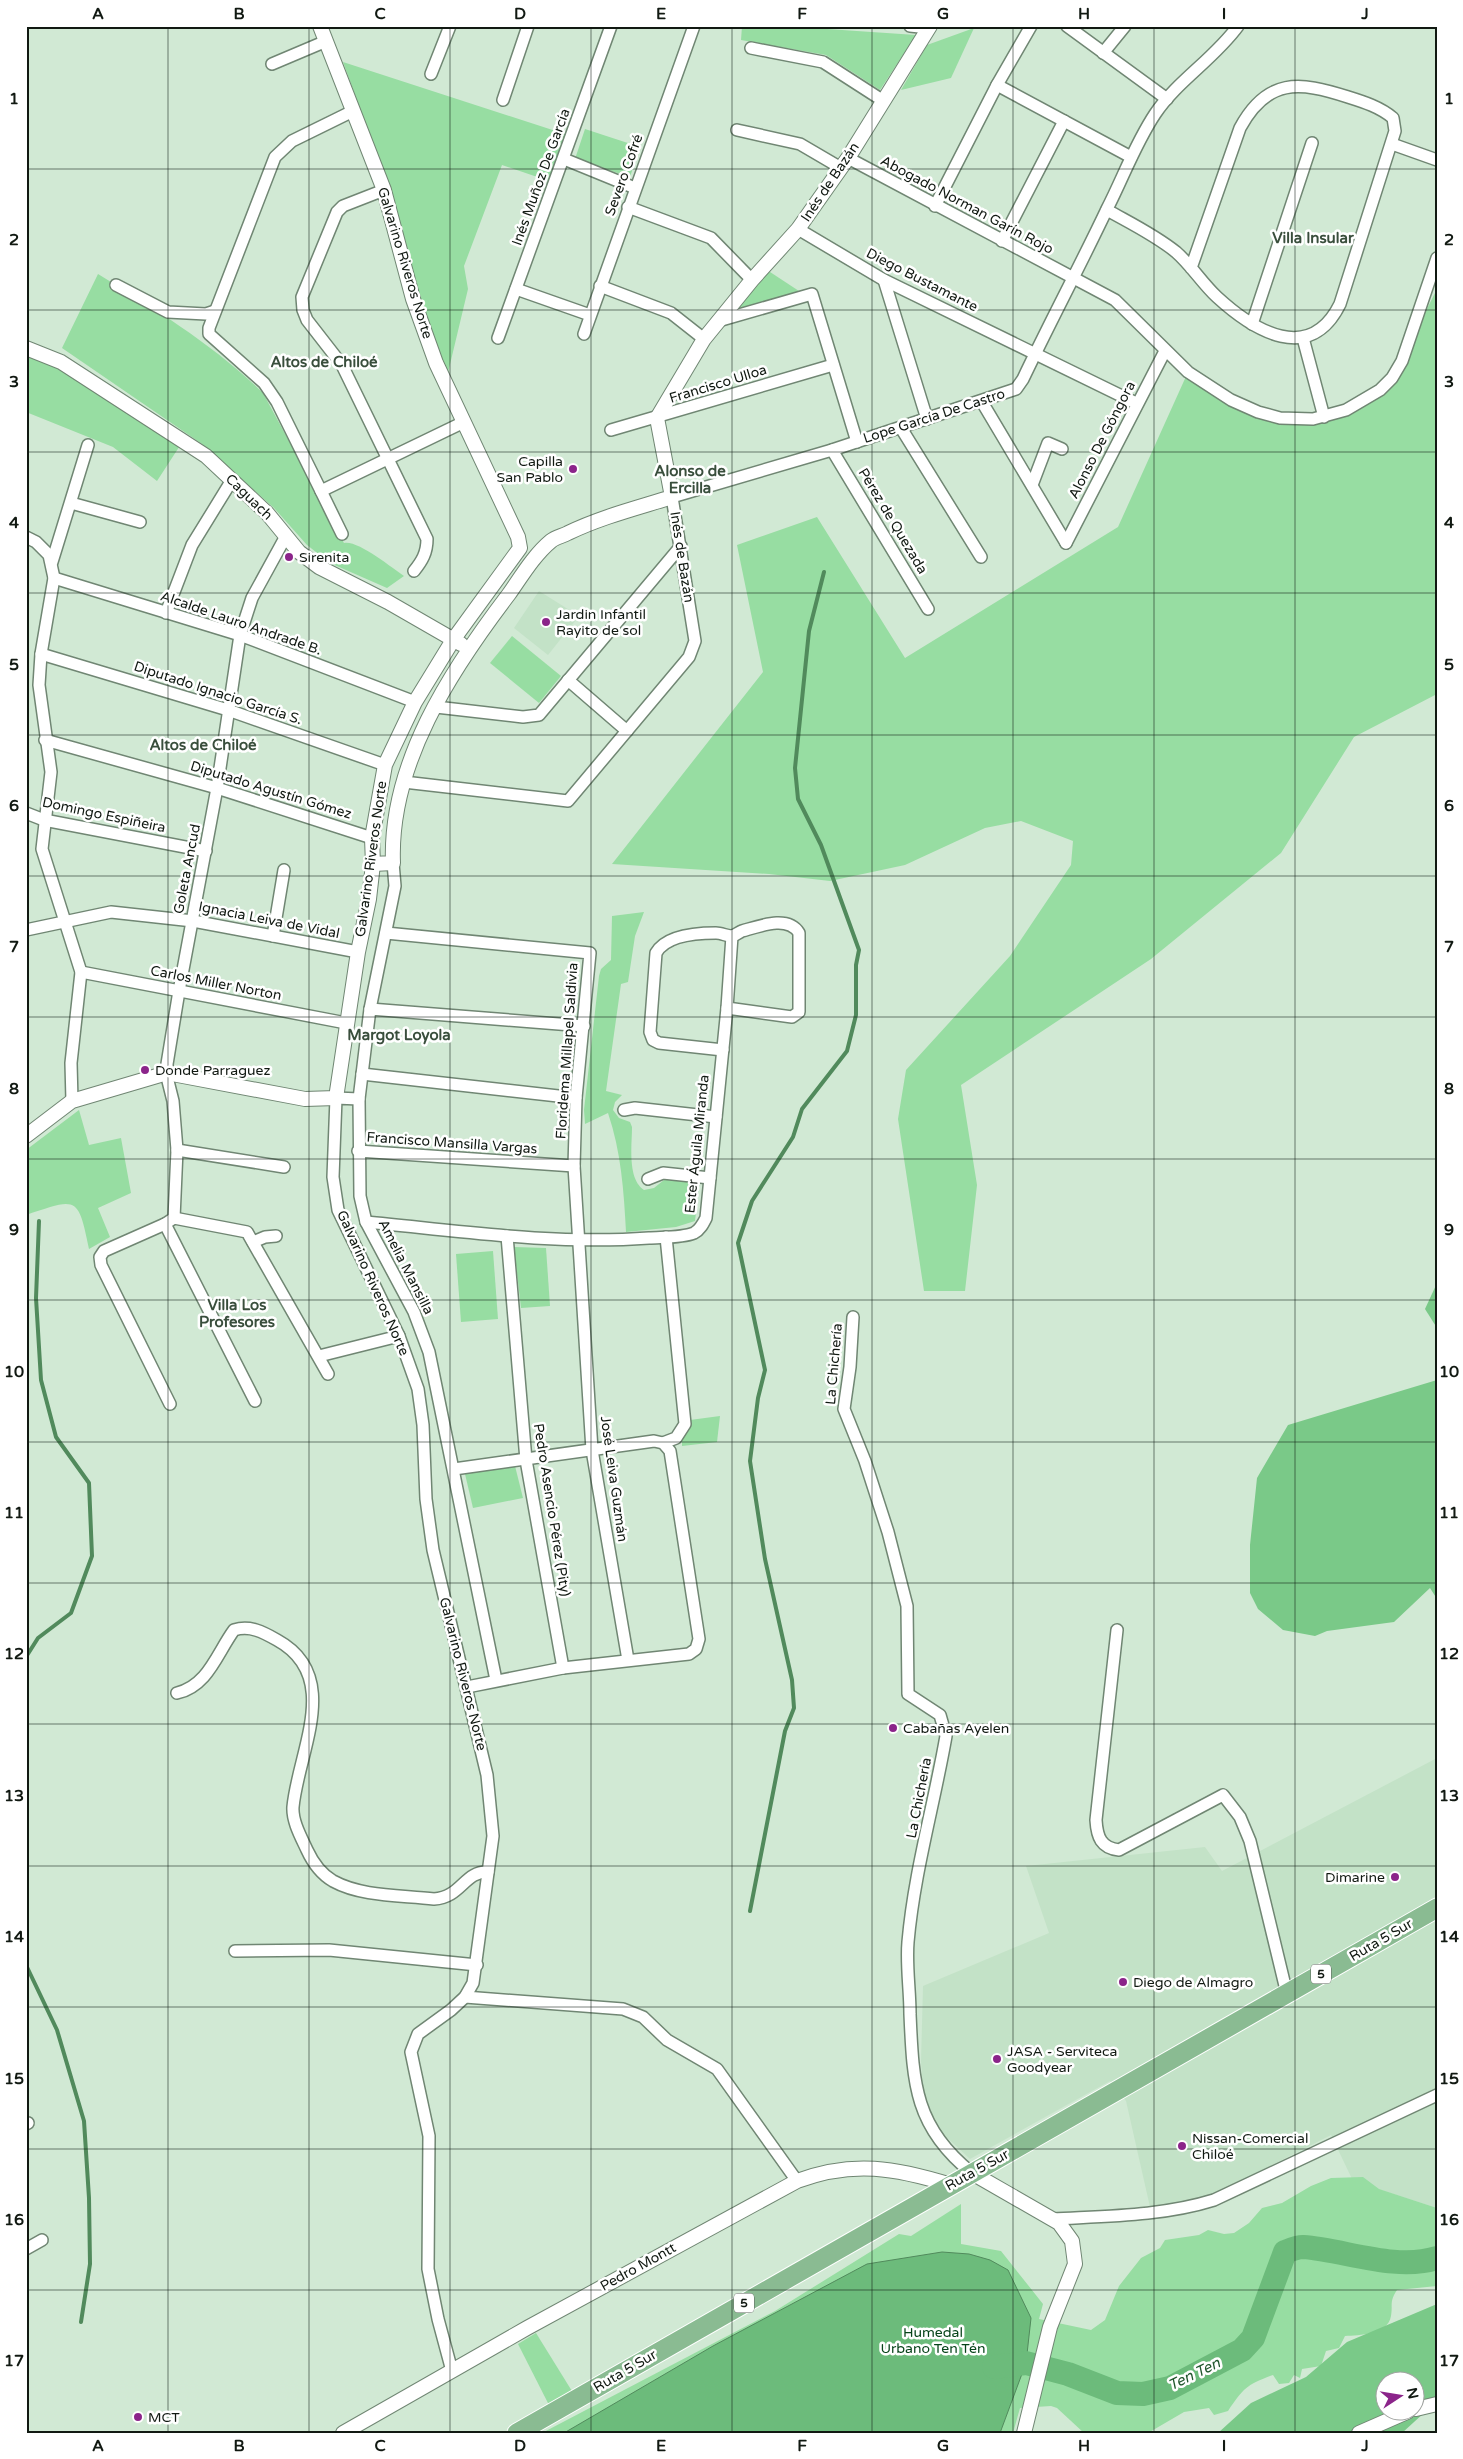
<svg xmlns="http://www.w3.org/2000/svg" width="1463" height="2459" font-family="'Varela Round',sans-serif">
<style>
.built{fill:#c3e2c7}
.green{fill:#97dda2}
.forest{fill:#7ac988;fill-rule:evenodd}
.water{fill:#6cbb7b;stroke:#518a5c}
.lines{fill:none;stroke-linecap:round;stroke-linejoin:round}
.stream{stroke:#518a5c;stroke-width:4}
.river{stroke:#6cbb7b;stroke-width:24}
.minor-casing{stroke:#708673;stroke-width:14}
.tertiary-casing{stroke:#708673;stroke-width:16}
.trunk-casing{stroke:#fff;stroke-width:21}
.minor{stroke:#fff;stroke-width:11}
.tertiary{stroke:#fff;stroke-width:14}
.trunk{stroke:#8abb92;stroke-width:19}
.grid{fill:none;stroke:#111912;stroke-width:1;stroke-opacity:0.55}
.poi-dot{fill:#8b248a;stroke:#fff;stroke-width:2}
.labels{text-anchor:middle;dominant-baseline:central;stroke-width:5;stroke-linejoin:round;paint-order:stroke}
.shield{fill:#fff;stroke:#585e59;stroke-width:1}
.shield-label{font-size:12px;font-weight:bold;fill:#111912}
.street-label{font-size:14px;fill:#111912;stroke:#fff}
.poi-label{font-size:14px;fill:#111912;stroke:#fff;text-anchor:start}
.park-label{font-size:14px;fill:#07441a;stroke:#fff}
.neighbourhood-label{font-size:15px;font-weight:bold;fill:#394e3c;stroke:#fff}
.water-label{font-size:15px;font-style:italic;fill:#1f562c;stroke:#fff}
.neatline{fill:none;stroke:#111912;stroke-width:2}
.grid-label{font-size:16px;text-anchor:middle;font-weight:bold;fill:#111912}
</style>
<rect width="100%" height="100%" fill="#d1e9d4"/>
<g class="built">
<polygon points="539,591 579,616 548,655 514,628"/>
<polygon points="1437,1758 1437,2208 1353,2181 1331,2135 1213,2195 1189,2202 1150,2207 1126,2101 1110,2081 970,2159 940,2131 924,2101 921,2062 923,1986 1049,1933 1026,1866 1205,1847 1222,1871"/>
</g>
<g class="green">
<polygon points="742,26 783,26 916,35 880,90 826,55 741,40"/>
<polygon points="974,28 951,78 901,90 927,45"/>
<polygon points="343,62 568,135 552,182 502,165 464,266 468,289 447,377 417,301 388,185"/>
<polygon points="585,129 640,147 630,177 575,159"/>
<polygon points="767,270 802,293 730,313"/>
<path d="M98,274C155,309 214,345 263,393L344,543C358,540 392,568 404,576L387,588L330,563L307,545L274,508L202,444L62,348Z"/>
<polygon points="1437,289 1437,694 1354,737 1281,853 1151,959 961,1085 977,1185 965,1291 924,1291 898,1119 906,1070 1010,956 1071,865 1073,841 1021,821 985,828 905,865 830,881 769,874 612,864 763,672 737,545 817,517 905,658 1118,527 1188,372 1258,412 1332,415 1392,378"/>
<polygon points="26,348 183,441 157,481 113,447 26,412"/>
<polygon points="512,636 561,676 539,703 490,663"/>
<path d="M644,912L635,936L628,982L621,984L606,1091L622,1095L615,1102L613,1110L619,1118L630,1122L632,1127C632,1145 627,1179 644,1190L654,1188L664,1180H693L699,1188L695,1221L676,1227L626,1232C624,1192 621,1151 608,1113L585,1124L584,1110L599,976L601,969L611,960L612,916Z"/>
<path d="M79,1110L89,1145L121,1138L131,1193L98,1208L110,1237L89,1249C78,1195 77,1198 26,1215V1150Z"/>
<polygon points="514,1247 546,1248 550,1306 521,1308"/>
<polygon points="493,1251 498,1319 461,1322 456,1254"/>
<polygon points="720,1416 717,1442 682,1446 682,1434 690,1420"/>
<polygon points="515,1466 523,1498 473,1508 465,1474"/>
<path d="M1363,2177L1379,2189L1437,2208V2286L1397,2290C1389,2302 1393,2304 1391,2316C1388,2335 1359,2335 1345,2336L1339,2348L1326,2351L1321,2366L1302,2369L1300,2378L1294,2375L1289,2383L1279,2384L1273,2375C1246,2385 1244,2388 1228,2411L1214,2415L1209,2408L1184,2412L1148,2433H1084L1057,2408L1051,2406L1020,2408L1013,2433H542L775,2311L899,2234L911,2236L961,2204V2244L1001,2251L1043,2304L1039,2319L1091,2330L1105,2320L1119,2286L1141,2258L1160,2248L1165,2240L1199,2235L1208,2230L1224,2234L1234,2233L1249,2223L1262,2208L1282,2203L1311,2186L1331,2178Z"/>
<polygon points="536,2333 575,2396 551,2409 518,2344"/>
</g>
<g class="forest">
<polygon points="1437,1283 1437,1328 1425,1309"/>
<polygon points="1437,1380 1437,1599 1430,1588 1394,1622 1327,1631 1315,1636 1283,1630 1258,1609 1250,1593 1250,1545 1257,1478 1288,1425"/>
<path d="M1437,2304V2401L1402,2433H1218L1251,2403L1306,2377L1347,2342ZM1386,2382H1416V2412H1386Z"/>
</g>
<polygon class="water" points="942,2252 969,2254 990,2260 1008,2270 1031,2318 1026,2363 1000,2433 564,2433 713,2346 867,2264"/>
<g class="lines">
<g class="stream">
<polyline points="26,1657 38,1638 71,1613 92,1556 89,1483 56,1437 41,1380 36,1298 39,1221"/>
<polyline points="750,1911 785,1731 794,1708 792,1680 765,1559 750,1461 758,1398 765,1370 738,1243 752,1201 793,1137 802,1109 847,1051 856,1015 856,965 859,950 821,845 798,799 795,768 809,631 824,572"/>
<polyline points="26,1965 57,2030 84,2121 89,2198 90,2264 81,2322"/>
</g>
<path class="river" d="M994,2367L1026,2363L1068,2374L1117,2393L1143,2394L1170,2388L1242,2350L1253,2338L1285,2252C1290,2250 1297,2247 1303,2247C1345,2250 1395,2271 1437,2258"/>
<g class="minor-casing">
<g id="minor">
<polyline points="910,26 929,28"/>
<polyline points="1067,26 1167,99"/>
<polyline points="751,48 823,62 882,100"/>
<polyline points="1103,53 1125,26"/>
<polyline points="272,64 324,42"/>
<polyline points="431,74 450,26"/>
<polyline points="997,85 1131,157"/>
<polyline points="503,100 528,26"/>
<polyline points="353,111 292,141 275,157 209,328 209,334 264,383 277,402 321,491 464,422"/>
<polyline points="737,130 800,144 841,168"/>
<polyline points="1392,144 1437,160"/>
<polyline points="848,158 1115,300 1188,372 1231,400 1258,412 1280,418 1313,419 1346,410 1380,390 1392,378 1402,361 1437,258"/>
<polyline points="564,159 635,188"/>
<path d="M384,190L343,206L337,212L302,297L303,310L307,320L342,365L427,539C427,553 422,561 414,571"/>
<polyline points="935,206 997,85 1031,26"/>
<polyline points="628,207 711,238 752,280"/>
<path d="M1107,210C1130,223 1155,235 1176,252C1191,265 1202,283 1217,297C1254,331 1310,365 1340,304L1395,131L1393,118C1380,107 1364,102 1348,97C1299,81 1267,78 1240,128L1191,268"/>
<polyline points="798,229 884,280 1136,403"/>
<polyline points="1002,241 1064,121"/>
<polyline points="884,280 927,419"/>
<polyline points="116,285 168,312 206,314 215,311"/>
<polyline points="600,286 671,313 704,339"/>
<polyline points="516,289 590,315"/>
<polyline points="718,321 812,294 857,442"/>
<polyline points="1252,324 1312,143"/>
<polyline points="584,334 694,26"/>
<polyline points="498,338 611,26"/>
<polyline points="1303,338 1324,417"/>
<polyline points="982,402 1066,543"/>
<polyline points="901,428 981,557"/>
<polyline points="611,430 833,365"/>
<polyline points="832,450 928,609"/>
<polyline points="1032,485 1048,443 1062,449"/>
<polyline points="321,491 342,534"/>
<polyline points="71,503 140,522"/>
<polyline points="26,537 36,542 49,555 54,578 41,654 39,685 51,772 42,849 81,972 71,1063 72,1101"/>
<polyline points="1066,543 1165,351"/>
<polyline points="52,562 88,445"/>
<polyline points="54,578 240,635 415,702"/>
<polyline points="166,613 192,545 232,480"/>
<polyline points="41,654 228,710 385,765"/>
<polyline points="568,680 627,731"/>
<polyline points="436,707 523,717 539,715 681,546"/>
<polyline points="45,740 217,788 372,838"/>
<path d="M404,782L568,801L689,657L695,641L672,497L832,450L1016,389L1023,379C1050,322 1080,266 1107,209C1123,178 1135,144 1155,114C1177,81 1214,59 1238,26"/>
<polyline points="26,813 44,820 206,851"/>
<polyline points="393,863 395,886 370,1009 359,1099 360,1196 366,1222 414,1312 429,1352 496,1680"/>
<polyline points="26,930 111,912 193,921 358,952"/>
<polyline points="386,933 590,953 576,1098 574,1166 592,1450 628,1660"/>
<polyline points="273,936 284,870"/>
<polyline points="81,972 346,1023"/>
<polyline points="370,1009 584,1026"/>
<path d="M723,1050L659,1043L653,1040L650,1032L656,953C666,935 697,933 716,933C721,933 727,936 731,936C735,936 739,932 742,931C760,926 788,915 799,933V1012L792,1017L727,1008"/>
<polyline points="362,1074 576,1098"/>
<polyline points="359,1099 336,1098 333,1177 338,1210 399,1336 418,1389 423,1425 426,1499 433,1550 487,1775 493,1836 473,1983 465,1997 451,2010 418,2034 411,2052 429,2136 428,2269 438,2319 452,2371"/>
<polyline points="624,1110 635,1108 716,1117"/>
<polyline points="177,1150 284,1167"/>
<polyline points="358,1151 574,1166"/>
<polyline points="648,1179 663,1173 710,1178"/>
<polyline points="174,1218 177,1150 173,1101 168,1081 167,1064 179,991 217,788 240,635 252,598 286,536"/>
<path d="M366,1222C460,1231 554,1245 649,1238C662,1237 682,1238 694,1233C700,1230 703,1224 706,1218L727,1008L732,936"/>
<polyline points="165,1224 255,1401"/>
<polyline points="507,1236 526,1460 563,1668"/>
<polyline points="253,1242 265,1237 276,1236"/>
<path d="M853,1317L850,1367L844,1409L865,1461L888,1532L907,1606L908,1694L940,1715L946,1736C934,1805 914,1873 908,1942C906,1965 910,1990 910,2014C913,2082 914,2127 972,2173"/>
<polyline points="319,1356 399,1336"/>
<polyline points="170,1404 101,1265 100,1257 104,1251 165,1224 174,1218 247,1232 328,1374"/>
<polyline points="663,1443 676,1438 685,1424 666,1237"/>
<polyline points="454,1469 654,1441 663,1443 670,1451 699,1639 696,1649 689,1654 563,1668 467,1687"/>
<path d="M1117,1630L1096,1820C1097,1837 1101,1848 1119,1850L1223,1795L1240,1817L1250,1841L1287,1994"/>
<path d="M177,1693C208,1686 217,1653 234,1630C250,1625 263,1632 277,1640C343,1676 298,1752 293,1807C292,1821 301,1837 307,1850C313,1863 321,1874 333,1881C362,1897 402,1895 434,1899C462,1897 464,1871 488,1872"/>
<polyline points="235,1951 329,1950 477,1965"/>
<polyline points="465,1997 623,2009 643,2017 667,2040 717,2069 797,2181"/>
<polyline points="26,2124 28,2123"/>
<path d="M1053,2219C1107,2216 1163,2216 1214,2200L1437,2095"/>
<polyline points="26,2249 42,2240"/>
</g>
</g>
<g class="tertiary-casing">
<g id="tertiary">
<polyline points="26,348 61,362 206,456 267,513 299,552 319,567 388,602 461,644"/>
<path d="M373,864L393,863C389,764 451,670 509,594C521,577 534,555 551,541C556,537 563,536 568,533C601,517 637,508 672,497L657,418L704,339L752,280L798,229L848,158L930,26"/>
<polyline points="26,1136 72,1101 167,1073 305,1099 336,1098 358,952 369,899 373,864 372,838 385,765 415,702 453,640 520,548 518,537 436,363 413,299 384,190 320,26"/>
<polyline points="972,2173 1059,2223 1072,2241 1075,2264 1050,2327 1024,2433"/>
<polyline points="1416,2409 1437,2404"/>
<path d="M343,2433L527,2328L797,2181C853,2160 896,2168 951,2185"/>
<polyline points="1359,2433 1407,2412"/>
</g>
</g>
<g class="trunk-casing">
<polyline id="trunk" points="517,2433 1437,1908"/>
</g>
<use href="#minor" class="minor"/>
<use href="#tertiary" class="tertiary"/>
<use href="#trunk" class="trunk"/>
</g>
<path class="grid" d="M168,26V2433M309,26V2433M450,26V2433M591,26V2433M732,26V2433M872,26V2433M1013,26V2433M1154,26V2433M1295,26V2433M26,169H1437M26,310H1437M26,452H1437M26,593H1437M26,735H1437M26,876H1437M26,1017H1437M26,1159H1437M26,1300H1437M26,1442H1437M26,1583H1437M26,1724H1437M26,1866H1437M26,2007H1437M26,2149H1437M26,2290H1437"/>
<g class="poi-dot">
<circle cx="573" cy="469" r="5"/>
<circle cx="289" cy="557" r="5"/>
<circle cx="546" cy="622" r="5"/>
<circle cx="145" cy="1070" r="5"/>
<circle cx="893" cy="1728" r="5"/>
<circle cx="1395" cy="1877" r="5"/>
<circle cx="1123" cy="1982" r="5"/>
<circle cx="997" cy="2059" r="5"/>
<circle cx="1182" cy="2146" r="5"/>
<circle cx="138" cy="2417" r="5"/>
</g>
<g class="labels">
<g class="shield">
<rect x="1311" y="1964.5" width="20" height="19" rx="4"/>
<rect x="734" y="2293.5" width="20" height="19" rx="4"/>
</g>
<g class="shield-label">
<text x="1321" y="1974">5</text>
<text x="744" y="2303">5</text>
</g>
<g class="street-label">
<text transform="translate(624 175) rotate(-70)">Severo Cofré</text>
<text transform="translate(541 177) rotate(-70)">Inés Muñoz De García</text>
<text transform="translate(830 182) rotate(-56)">Inés de Bazán</text>
<text transform="translate(967 205) rotate(28)">Abogado Norman Garín Rojo</text>
<text transform="translate(405 263) rotate(73)">Galvarino Riveros Norte</text>
<text transform="translate(922 280) rotate(27)">Diego Bustamante</text>
<text transform="translate(718 384) rotate(-17)">Francisco Ulloa</text>
<text transform="translate(934 416) rotate(-18)">Lope García De Castro</text>
<text transform="translate(1102 440) rotate(-63)">Alonso De Góngora</text>
<text transform="translate(249 497) rotate(44)">Caguach</text>
<text transform="translate(893 521) rotate(59)">Pérez de Quezada</text>
<text transform="translate(682 557) rotate(81)">Inés de Bazán</text>
<text transform="translate(241 623) rotate(19)">Alcalde Lauro Andrade B.</text>
<text transform="translate(218 693) rotate(18)">Diputado Ignacio García S.</text>
<text transform="translate(271 790) rotate(17)">Diputado Agustín Gómez</text>
<text transform="translate(104 815) rotate(12)">Domingo Espiñeira</text>
<text transform="translate(371 859) rotate(-82)">Galvarino Riveros Norte</text>
<text transform="translate(187 869) rotate(-79)">Goleta Ancud</text>
<text transform="translate(269 920) rotate(11)">Ignacia Leiva de Vidal</text>
<text transform="translate(216 983) rotate(11)">Carlos Miller Norton</text>
<text transform="translate(567 1051) rotate(-86)">Floridema Millapel Saldivia</text>
<text transform="translate(452 1143) rotate(4)">Francisco Mansilla Vargas</text>
<text transform="translate(697 1144) rotate(-84)">Ester Águila Miranda</text>
<text transform="translate(406 1267) rotate(63)">Amelia Mansilla</text>
<text transform="translate(373 1283) rotate(66)">Galvarino Riveros Norte</text>
<text transform="translate(834 1364) rotate(-85)">La Chichería</text>
<text transform="translate(614 1479) rotate(82)">José Leiva Guzmán</text>
<text transform="translate(552 1510) rotate(81)">Pedro Asencio Pérez (Pity)</text>
<text transform="translate(463 1674) rotate(76)">Galvarino Riveros Norte</text>
<text transform="translate(919 1798) rotate(-79)">La Chichería</text>
<text transform="translate(1381 1940) rotate(-30)">Ruta 5 Sur</text>
<text transform="translate(977 2170) rotate(-29)">Ruta 5 Sur</text>
<text transform="translate(638 2267) rotate(-29)">Pedro Montt</text>
<text transform="translate(625 2371) rotate(-30)">Ruta 5 Sur</text>
</g>
<g class="poi-label">
<text x="563" y="461" text-anchor="end">Capilla<tspan x="563" dy="16">San Pablo</tspan></text>
<text x="299" y="557">Sirenita</text>
<text x="556" y="614">Jardin Infantil<tspan x="556" dy="16">Rayito de sol</tspan></text>
<text x="155" y="1070">Donde Parraguez</text>
<text x="903" y="1728">Cabañas Ayelen</text>
<text x="1385" y="1877" text-anchor="end">Dimarine</text>
<text x="1133" y="1982">Diego de Almagro</text>
<text x="1007" y="2051">JASA - Serviteca<tspan x="1007" dy="16">Goodyear</tspan></text>
<text x="1192" y="2138">Nissan-Comercial<tspan x="1192" dy="16">Chiloé</tspan></text>
<text x="148" y="2417">MCT</text>
</g>
<g class="park-label">
<text x="933" y="2332">Humedal<tspan x="933" dy="16">Urbano Ten Tén</tspan></text>
</g>
<g class="neighbourhood-label">
<text x="1313" y="238">Villa Insular</text>
<text x="324" y="362">Altos de Chiloé</text>
<text x="690" y="471">Alonso de<tspan x="690" dy="17">Ercilla</tspan></text>
<text x="203" y="745">Altos de Chiloé</text>
<text x="399" y="1035">Margot Loyola</text>
<text x="237" y="1305">Villa Los<tspan x="237" dy="17">Profesores</tspan></text>
</g>
<g class="water-label">
<text transform="translate(1194 2374) rotate(-26)">Ten Ten</text>
</g>
</g>
<rect width="1463" height="2459" fill="none" stroke="#ffffff" stroke-width="55"/>
<g transform="translate(1400 2396) rotate(78)"><circle r="24" fill="#ffffff" stroke="#a0a3a0"/>
<path d="M0-4L9 19L0 12L-9 19Z" fill="#8b248a"/>
<text y="-8" font-size="14" font-weight="bold" text-anchor="middle" fill="#111912">N</text>
</g>
<rect x="28" y="28" width="1408" height="2404" class="neatline"/>
<g class="grid-label">
<text x="98" y="19">A</text>
<text x="239" y="19">B</text>
<text x="380" y="19">C</text>
<text x="520" y="19">D</text>
<text x="661" y="19">E</text>
<text x="802" y="19">F</text>
<text x="943" y="19">G</text>
<text x="1084" y="19">H</text>
<text x="1224" y="19">I</text>
<text x="1365" y="19">J</text>
<text x="14" y="104">1</text>
<text x="1449" y="104">1</text>
<text x="14" y="245">2</text>
<text x="1449" y="245">2</text>
<text x="14" y="387">3</text>
<text x="1449" y="387">3</text>
<text x="14" y="528">4</text>
<text x="1449" y="528">4</text>
<text x="14" y="670">5</text>
<text x="1449" y="670">5</text>
<text x="14" y="811">6</text>
<text x="1449" y="811">6</text>
<text x="14" y="952">7</text>
<text x="1449" y="952">7</text>
<text x="14" y="1094">8</text>
<text x="1449" y="1094">8</text>
<text x="14" y="1235">9</text>
<text x="1449" y="1235">9</text>
<text x="14" y="1377">10</text>
<text x="1449" y="1377">10</text>
<text x="14" y="1518">11</text>
<text x="1449" y="1518">11</text>
<text x="14" y="1659">12</text>
<text x="1449" y="1659">12</text>
<text x="14" y="1801">13</text>
<text x="1449" y="1801">13</text>
<text x="14" y="1942">14</text>
<text x="1449" y="1942">14</text>
<text x="14" y="2084">15</text>
<text x="1449" y="2084">15</text>
<text x="14" y="2225">16</text>
<text x="1449" y="2225">16</text>
<text x="14" y="2366">17</text>
<text x="1449" y="2366">17</text>
<text x="98" y="2451">A</text>
<text x="239" y="2451">B</text>
<text x="380" y="2451">C</text>
<text x="520" y="2451">D</text>
<text x="661" y="2451">E</text>
<text x="802" y="2451">F</text>
<text x="943" y="2451">G</text>
<text x="1084" y="2451">H</text>
<text x="1224" y="2451">I</text>
<text x="1365" y="2451">J</text>
</g>
</svg>
